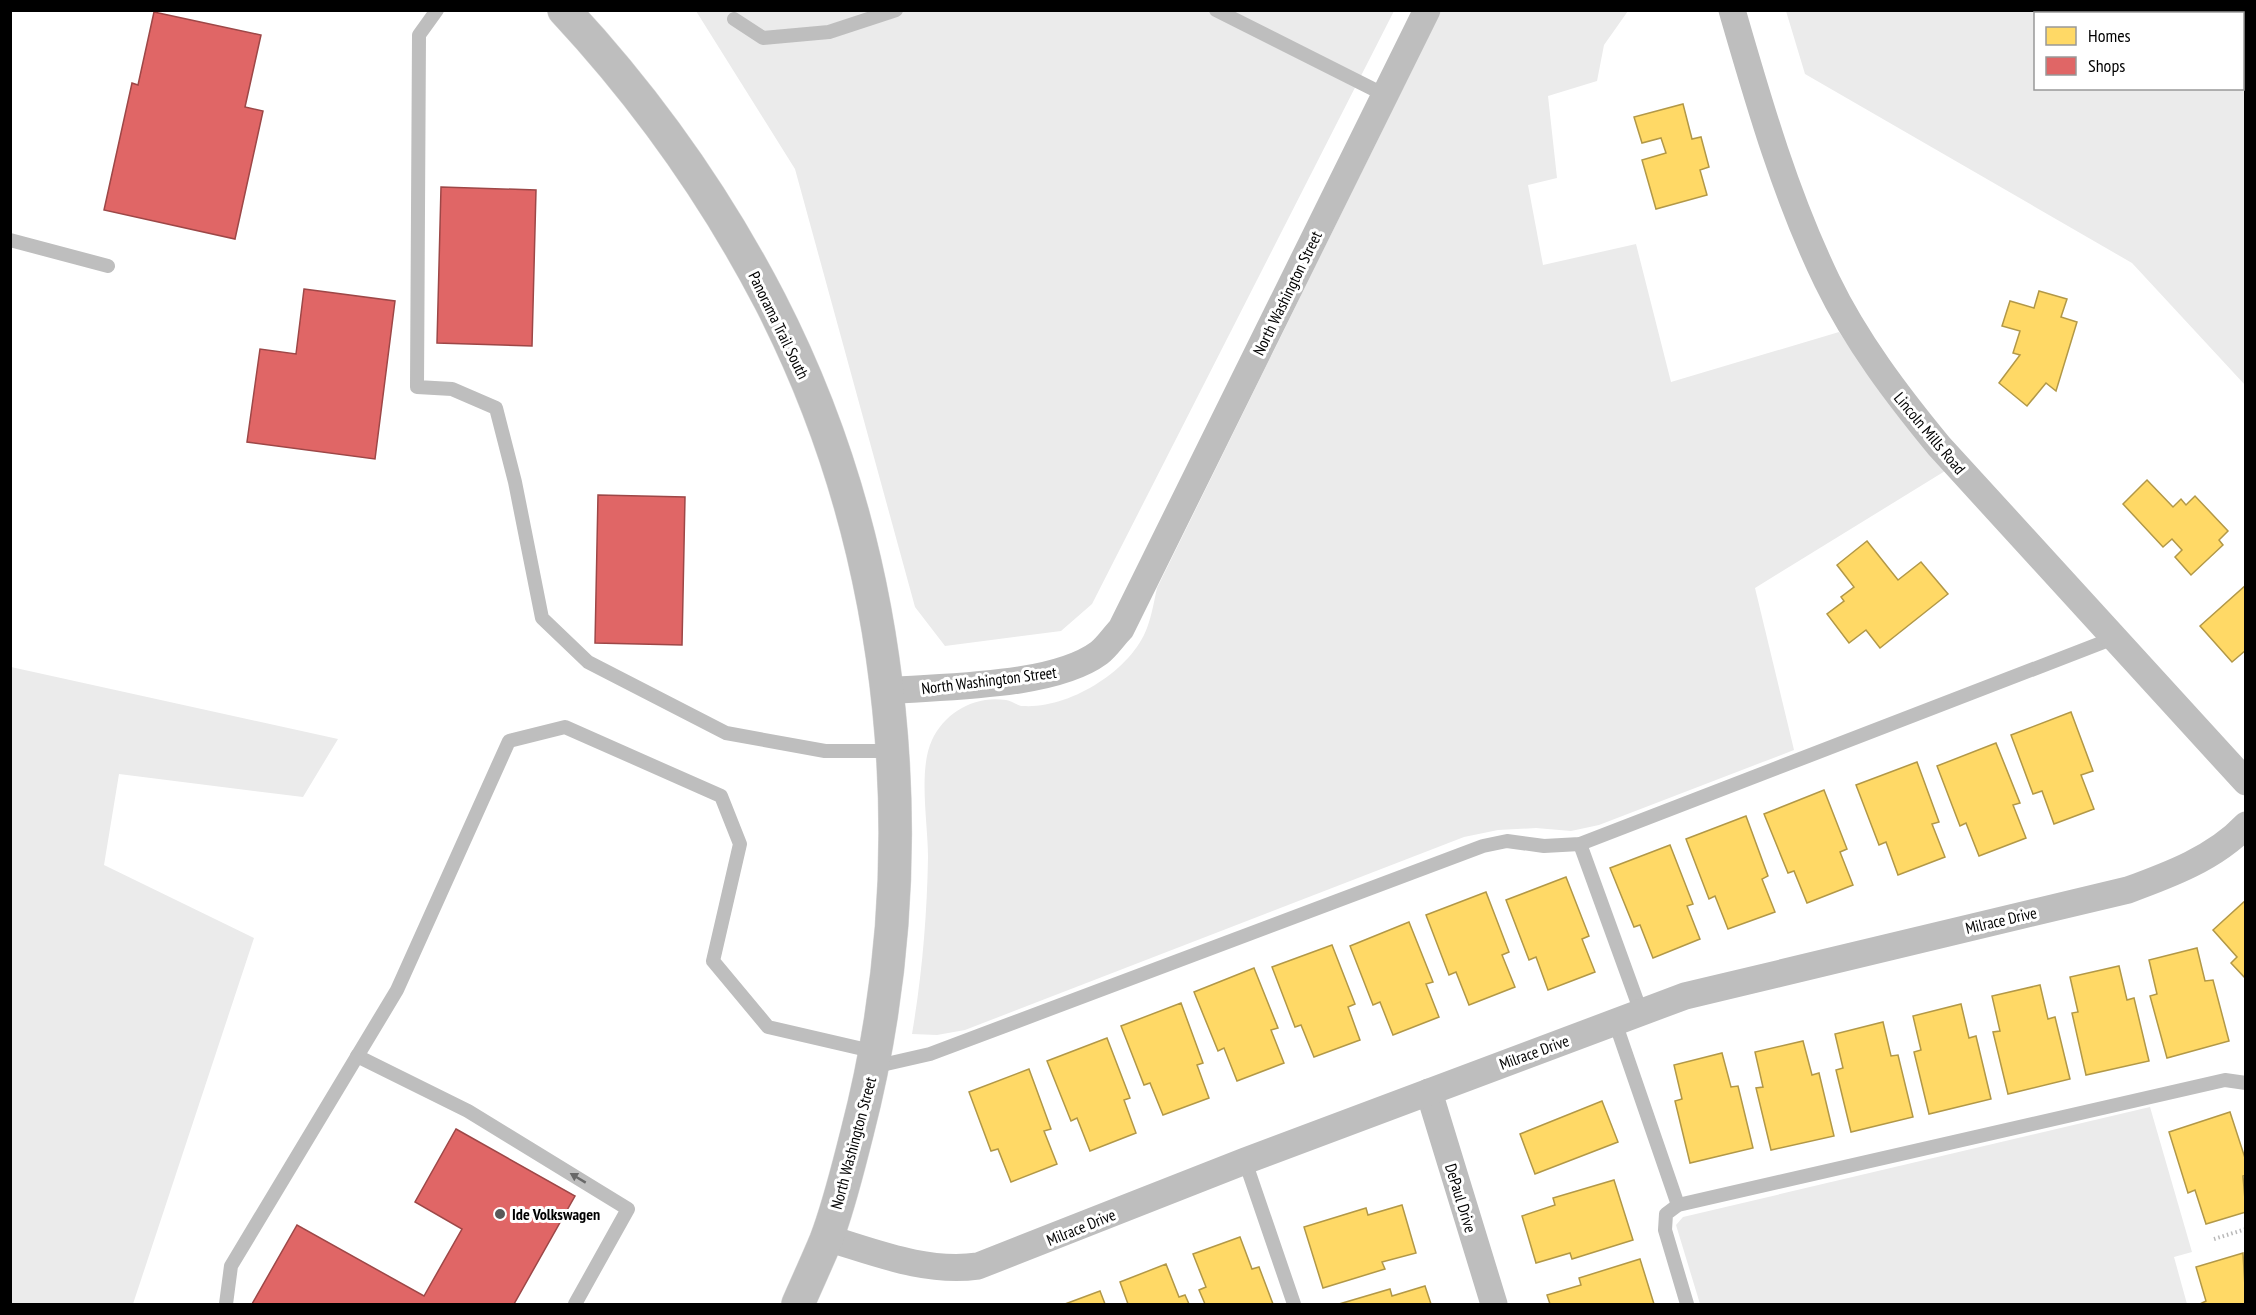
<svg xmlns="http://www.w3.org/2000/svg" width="2256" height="1315" font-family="'PT Sans Narrow',sans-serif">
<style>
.green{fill:#ebebeb;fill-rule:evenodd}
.homes{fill:#ffd966;stroke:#b29847;stroke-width:1.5}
.shops{fill:#e06666;stroke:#9d4747;stroke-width:1.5}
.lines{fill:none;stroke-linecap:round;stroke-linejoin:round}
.primary-casing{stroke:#dbdbdb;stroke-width:34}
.path{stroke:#b9b9b9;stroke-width:4;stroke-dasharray:1.5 3;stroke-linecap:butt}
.lane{stroke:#bebebe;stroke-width:14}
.street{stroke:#bebebe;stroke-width:27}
.primary{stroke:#bebebe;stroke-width:33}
.oneway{fill:#686868}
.poi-dot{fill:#595959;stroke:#fff;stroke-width:2}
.labels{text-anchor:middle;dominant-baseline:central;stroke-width:6;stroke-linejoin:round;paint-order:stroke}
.street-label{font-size:16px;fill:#000;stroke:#fff}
.poi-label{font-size:16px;font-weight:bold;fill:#000;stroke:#fff;text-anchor:start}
</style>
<rect width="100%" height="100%" fill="#fff"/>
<g class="green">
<polygon points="696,11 1394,11 1092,604 1061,631 945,646 915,607 795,169"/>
<path d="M1441,11H1628L1604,45L1597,81L1548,96L1557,178L1528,185L1543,265L1636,244L1671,382L1839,332L1873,380L1945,471L1755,588L1794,750L1599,825L1571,831L1536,828L1498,830L1464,837L965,1030L937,1035L912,1034C922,975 927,917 928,857C928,823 918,770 932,740C945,712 975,695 1006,700C1012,701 1018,706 1023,706C1069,709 1131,671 1147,628C1152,615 1154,601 1157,588Z"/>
<path d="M1786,11H2245V385L2132,263L1805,74ZM2036,14H2242V88H2036Z"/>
<polygon points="11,667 338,739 303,797 119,774 104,865 254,938 133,1304 11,1304"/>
<polygon points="2150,1107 2192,1252 2174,1257 2187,1304 1700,1304 1676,1225 1683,1217"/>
</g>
<g class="homes">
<polygon points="1683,104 1692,139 1701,137 1709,167 1700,170 1707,195 1656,209 1642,160 1666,153 1661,138 1642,143 1634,117"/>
<polygon points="2039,291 2067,299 2061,317 2077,322 2056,391 2046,383 2027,406 1999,383 2020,355 2013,353 2020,331 2002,326 2010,301 2034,308"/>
<polygon points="2147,480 2173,507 2181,499 2186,505 2195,496 2228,531 2219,540 2223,545 2191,575 2175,557 2182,550 2172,539 2163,547 2123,504"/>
<polygon points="1867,541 1898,580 1921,562 1948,594 1880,648 1866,630 1849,643 1827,614 1844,601 1841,597 1854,587 1837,565"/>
<polygon points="2246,585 2246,650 2232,662 2200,626"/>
<polygon points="2071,712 2093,771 2081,775 2094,809 2054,824 2042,791 2033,794 2011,735"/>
<polygon points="1996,743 2020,803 2013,805 2026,838 1979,856 1966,823 1960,826 1937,766"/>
<polygon points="1917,762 1939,822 1932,824 1945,857 1898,875 1886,842 1879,845 1856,785"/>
<polygon points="1824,790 1847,849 1840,852 1853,885 1807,903 1794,871 1788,873 1764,814"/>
<polygon points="1746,816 1768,876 1762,879 1775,912 1728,929 1715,896 1709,899 1686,839"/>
<polygon points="1670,845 1693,904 1687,906 1700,939 1653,958 1640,925 1634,927 1610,868"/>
<polygon points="1566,877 1589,936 1582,939 1595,972 1548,990 1536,957 1529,960 1506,900"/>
<polygon points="1486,892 1509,952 1502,955 1515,987 1469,1005 1456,972 1449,975 1426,915"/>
<polygon points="2246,900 2246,979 2231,963 2237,957 2213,930"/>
<polygon points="1409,922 1433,982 1426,984 1439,1017 1393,1035 1380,1002 1373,1005 1350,946"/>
<polygon points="1332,945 1355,1004 1348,1007 1360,1040 1314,1057 1301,1025 1295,1027 1272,967"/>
<polygon points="2197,948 2205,981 2213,980 2229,1041 2167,1058 2150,996 2157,994 2149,960"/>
<polygon points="2119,966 2127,1000 2134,998 2149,1061 2086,1075 2072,1013 2078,1012 2070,977"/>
<polygon points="1254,968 1278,1028 1271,1030 1284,1063 1237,1081 1224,1048 1218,1051 1194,992"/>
<polygon points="2040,985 2048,1019 2055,1017 2070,1079 2008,1094 1993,1032 2000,1031 1992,996"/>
<polygon points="1181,1003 1203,1063 1197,1065 1209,1098 1163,1115 1150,1083 1144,1085 1121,1026"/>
<polygon points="1961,1004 1969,1038 1976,1036 1991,1099 1929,1114 1914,1052 1921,1050 1913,1016"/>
<polygon points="1883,1022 1891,1056 1898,1055 1913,1117 1851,1132 1836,1070 1843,1068 1835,1034"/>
<polygon points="1107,1038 1130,1098 1124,1100 1136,1133 1090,1151 1077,1118 1071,1121 1047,1061"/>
<polygon points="1803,1041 1812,1075 1819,1073 1834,1136 1771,1150 1756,1088 1763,1087 1755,1052"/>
<polygon points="1722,1053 1731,1087 1738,1086 1753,1148 1690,1163 1675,1101 1682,1099 1674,1065"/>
<polygon points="1029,1069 1051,1129 1044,1131 1057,1164 1011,1182 998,1149 991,1151 969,1092"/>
<polygon points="1602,1101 1618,1142 1535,1174 1520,1134"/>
<polygon points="2230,1112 2246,1161 2246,1175 2243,1176 2246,1212 2206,1224 2195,1190 2188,1193 2169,1132"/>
<polygon points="1614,1180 1633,1240 1572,1259 1570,1253 1536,1263 1522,1216 1555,1205 1553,1198"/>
<polygon points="1402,1205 1416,1253 1382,1262 1385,1269 1323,1288 1304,1227 1366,1208 1368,1215"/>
<polygon points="1240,1237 1252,1269 1259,1267 1273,1304 1205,1304 1199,1290 1206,1287 1193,1254"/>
<polygon points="2243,1253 2246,1304 2200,1304 2206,1301 2196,1267"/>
<polygon points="1640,1259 1654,1304 1550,1304 1547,1295 1581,1285 1579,1278"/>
<polygon points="1166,1264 1179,1297 1185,1295 1189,1304 1128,1304 1120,1282"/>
<polygon points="1425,1286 1431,1304 1339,1304 1390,1289 1392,1296"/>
<polygon points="1100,1291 1105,1304 1065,1304"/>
</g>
<g class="shops">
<polygon points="154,12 261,35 245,107 263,111 235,239 104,210 132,83 138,85"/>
<polygon points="441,187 536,190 532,346 437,343"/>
<polygon points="304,289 395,301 375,459 247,442 260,349 296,354"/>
<polygon points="598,495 685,497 682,645 595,643"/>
<polygon points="456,1129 575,1196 514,1304 252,1304 297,1225 424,1296 462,1229 415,1202"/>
</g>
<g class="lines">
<g class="primary-casing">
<path id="primary" d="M564,10C645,97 715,195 770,301C900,554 928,859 857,1133C848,1168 839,1206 826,1240C817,1262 807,1283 798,1304"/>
</g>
<polyline class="path" points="2214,1239 2246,1229"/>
<g class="lane">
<polyline points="437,10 419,35 417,387 452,389 496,408 515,482 542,618 588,662 726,733 825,751 892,751"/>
<polyline points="1216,10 1385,95"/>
<polyline points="734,19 763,38 829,32 896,10"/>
<polyline points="10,240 108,266"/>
<polyline points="1580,844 1641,1012"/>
<polyline points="1615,1022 1678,1205"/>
<polyline points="357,1056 468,1111 628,1209 575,1304"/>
<polyline points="873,1067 930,1054 1483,846 1507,841 1544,846 1580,844 2114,638"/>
<polyline points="1245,1161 1294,1304"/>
<polyline points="226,1304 231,1266 397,990 509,741 565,727 721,796 740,844 713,961 768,1027 876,1052"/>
<polyline points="1687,1304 1665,1230 1666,1214 1678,1205 2225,1080 2246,1083"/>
</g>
<g class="street">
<path d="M1732,10C1759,103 1785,194 1827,281C1856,341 1897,395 1939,446L2246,782"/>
<path d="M888,691C946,686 1053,687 1099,653C1107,647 1114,636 1121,629L1427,10"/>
<polyline points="1429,1092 1494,1304"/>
<path d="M827,1238C877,1253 925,1273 978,1266L1245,1161L1685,996L2128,890C2169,875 2215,858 2246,825"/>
</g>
<use href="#primary" class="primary"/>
</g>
<defs><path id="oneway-solid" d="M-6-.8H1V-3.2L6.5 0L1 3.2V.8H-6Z" transform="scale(1.5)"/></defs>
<use class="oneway" href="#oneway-solid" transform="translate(578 1178) rotate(-149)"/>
<circle class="poi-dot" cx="500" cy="1214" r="6"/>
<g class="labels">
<g class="street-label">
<text transform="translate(1287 293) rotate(-64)">North Washington Street</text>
<text transform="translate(779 325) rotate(64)">Panorama Trail South</text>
<text transform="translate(1930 433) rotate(50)">Lincoln Mills Road</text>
<text transform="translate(989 680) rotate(-7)">North Washington Street</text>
<text transform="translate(2001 920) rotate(-13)">Milrace Drive</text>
<text transform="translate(1534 1052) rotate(-20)">Milrace Drive</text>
<text transform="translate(853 1143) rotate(-75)">North Washington Street</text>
<text transform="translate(1461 1198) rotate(73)">DePaul Drive</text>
<text transform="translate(1081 1227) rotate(-22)">Milrace Drive</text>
</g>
<g class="poi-label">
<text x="512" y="1214">Ide Volkswagen</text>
</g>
</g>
<rect width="2256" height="1315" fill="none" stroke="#000000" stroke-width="24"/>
<rect x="2034" y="12" width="210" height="78" fill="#ffffff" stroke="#999999" stroke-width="1.5"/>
<rect x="2046" y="27" width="30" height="18" fill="#ffd966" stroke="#999999" stroke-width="1.5"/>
<text x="2088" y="42" font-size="18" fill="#000000">Homes</text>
<rect x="2046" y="57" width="30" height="18" fill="#e06666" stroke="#999999" stroke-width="1.5"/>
<text x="2088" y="72" font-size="18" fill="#000000">Shops</text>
</svg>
